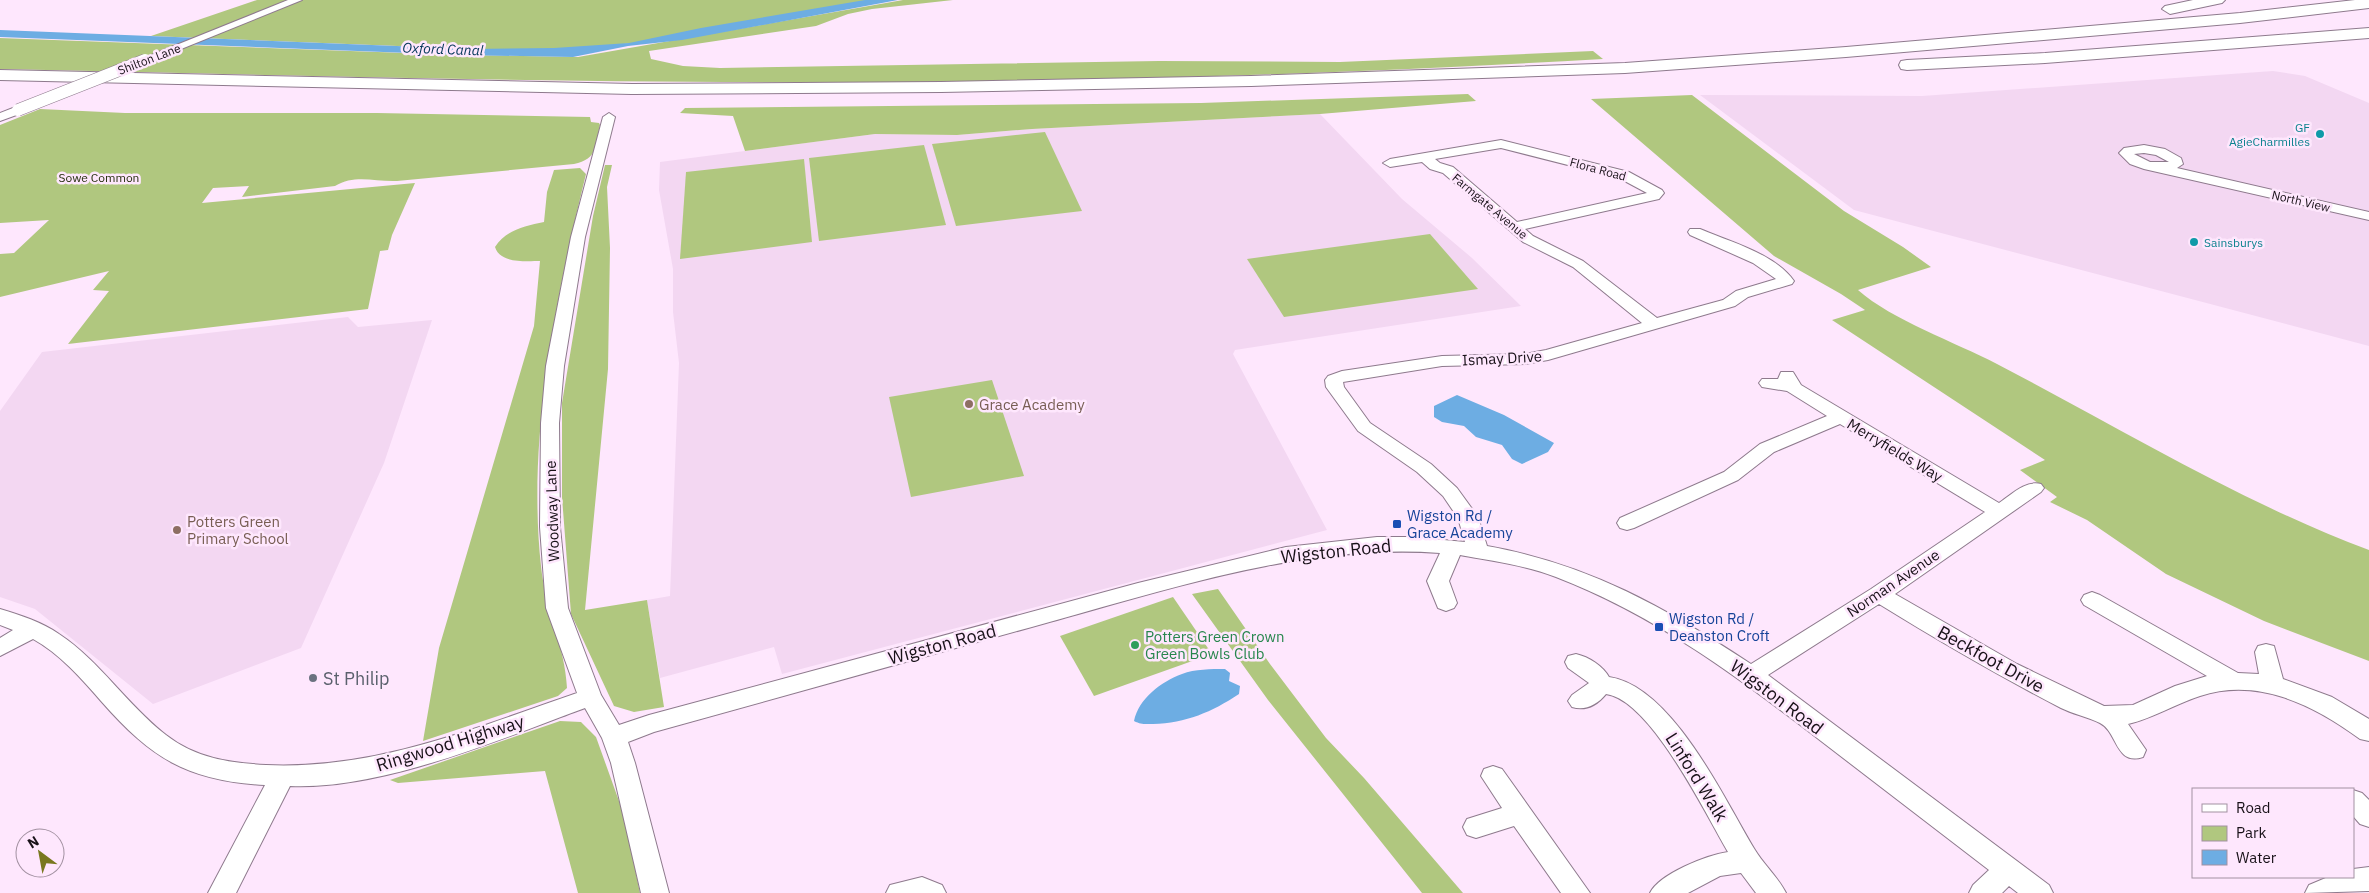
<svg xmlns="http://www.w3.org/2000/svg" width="2369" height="893" font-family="'IBM Plex Sans',sans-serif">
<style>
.built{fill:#f3d7f2}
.green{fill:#b0c77f}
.water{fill:#6dade3}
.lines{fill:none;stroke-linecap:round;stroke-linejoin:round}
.minor-casing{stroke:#8e7a8d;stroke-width:2}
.highway-casing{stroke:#8e7a8d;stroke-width:2}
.minor{fill:#fff;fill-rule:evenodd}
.highway{fill:#fff;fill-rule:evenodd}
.minor-bridge-casing{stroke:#8e7a8d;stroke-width:13;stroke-linecap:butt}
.minor-bridge{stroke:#fff;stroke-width:12}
.culture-dot{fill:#0f9aa8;stroke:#fee7fd;stroke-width:2}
.education-dot{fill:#8d6e63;stroke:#fee7fd;stroke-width:2}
.transit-dot{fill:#1a4fb4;stroke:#fee7fd;stroke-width:2}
.leisure-dot{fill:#2e9e5b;stroke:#fee7fd;stroke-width:2}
.worship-dot{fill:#6b7280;stroke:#fee7fd;stroke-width:2}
.labels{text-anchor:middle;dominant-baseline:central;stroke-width:5;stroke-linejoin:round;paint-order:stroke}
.far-street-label{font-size:12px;fill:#181118;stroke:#fee7fd}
.far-culture-label{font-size:12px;fill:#0d838f;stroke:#fee7fd;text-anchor:end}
.far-park-label{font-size:12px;fill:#242e0d;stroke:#fee7fd}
.far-water-label{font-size:14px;font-style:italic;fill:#013558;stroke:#fee7fd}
.street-label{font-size:15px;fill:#181118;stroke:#fee7fd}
.education-label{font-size:15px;fill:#785e54;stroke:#fee7fd;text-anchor:start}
.transit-label{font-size:15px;fill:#164399;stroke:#fee7fd;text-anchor:start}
.leisure-label{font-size:15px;fill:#27864d;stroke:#fee7fd;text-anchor:start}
.near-street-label{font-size:18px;fill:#181118;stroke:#fee7fd}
.near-worship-label{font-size:18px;fill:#5b616d;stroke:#fee7fd;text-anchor:start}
</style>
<rect width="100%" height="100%" fill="#fee7fd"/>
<g class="built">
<polygon points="2273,71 2305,76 2369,103 2369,346 1854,210 1700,95 1922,96"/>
<polygon points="1320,114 1402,199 1472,258 1521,306 1235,350 1233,354 1327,530 782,674 774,647 660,678 647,600 670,596 679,363 673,312 673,269 659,190 660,162 875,134 957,135 1032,129"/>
<polygon points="348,317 358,327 432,320 384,463 301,648 153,704 35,609 0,597 0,411 42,352"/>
</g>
<g class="green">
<polygon points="257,0 882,0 653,41 545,52 151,36"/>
<path d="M903,0H953L872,9L848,14L816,26L649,51L651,59L683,66L720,68L1159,61L1340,62L1593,51L1603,59C1310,76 1018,84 725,82C483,81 242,74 0,69V38L460,55L578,57Z"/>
<polygon points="1468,94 1476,101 1320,114 1032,129 957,135 875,134 745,151 733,116 680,113 685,108 1201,103"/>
<path d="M1692,95L1844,211L1903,247L1931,267L1858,290C1892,320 1955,342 1997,364C2119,427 2240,502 2369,550V661L2264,621L2166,574L2087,520L2050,502L2057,497L2020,470L2045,460L1832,320L1865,310L1841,294L1774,256L1591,99Z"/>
<path d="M40,109L125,113H377L590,117L591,122L599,123L600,125C595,146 598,159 574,164L397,181C375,182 355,174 335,186L242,197L249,186L213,188L202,203L415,183L392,235L388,250L380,251L368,309L68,344L109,291L93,290L109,271L0,297V254L14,253L49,220L0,223V125Z"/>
<polygon points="1045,132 1082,211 956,226 932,144"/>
<polygon points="924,145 946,225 819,241 809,158"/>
<polygon points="804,159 812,242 680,259 686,172"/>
<polygon points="605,165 612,165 607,187 610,248 608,369 585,610 647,600 664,707 634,712 614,706 571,614 562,497 562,403 593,216"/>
<path d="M580,168L586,174C556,297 527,439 541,566C545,608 565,646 567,688L558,696L423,741L439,648L534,326L540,261C527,261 500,264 495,247C506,230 525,226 544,222L547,192L554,170Z"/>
<polygon points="1430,234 1478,289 1284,317 1247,259"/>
<polygon points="992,380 1024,476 911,497 889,397"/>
<polygon points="1218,589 1270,664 1326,738 1364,778 1463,893 1422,893 1268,700 1192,594"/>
<polygon points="1173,597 1212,654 1094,696 1060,636"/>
<polygon points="560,721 581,722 596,737 624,815 640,893 578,893 545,771 398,783 390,780"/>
</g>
<g class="water">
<polygon points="865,0 898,0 682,40 628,46 573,57 461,55 0,37 0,30 471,49 554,48 629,43 701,28"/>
<polygon points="1457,395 1504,415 1554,443 1548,452 1522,464 1512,459 1502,445 1476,437 1464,426 1442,422 1434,417 1434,406"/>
<path d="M1225,669L1230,673L1229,681L1240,686L1239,694C1212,712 1186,723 1153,724C1145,724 1142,725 1134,721C1139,698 1161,682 1182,674C1195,669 1211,669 1225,669Z"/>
</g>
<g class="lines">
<g class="minor-casing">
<g id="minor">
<polygon points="288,0 302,0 149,62 145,63 139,60"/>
<polygon points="18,106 24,110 22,113 0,121 0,113"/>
<path d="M609,113L615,117L585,237L564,366L559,423L560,527L568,608L601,695L619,725L649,715L1138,583L1286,547L1377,537H1412L1465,542L1458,518L1443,496L1417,472L1358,431L1326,387L1325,380L1328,376L1342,371L1442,356L1525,354L1546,350L1642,323L1573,267L1523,242L1443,173L1430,169L1422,162L1390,167L1383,163L1390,159L1501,140L1629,172L1662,190L1664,193L1659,199L1525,229L1533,236L1583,261L1657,318L1723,300L1736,291L1776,279L1753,263L1690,235L1688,232L1690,229H1700C1730,242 1774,253 1794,281L1792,284L1748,297L1735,306L1548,360L1525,364L1442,366L1343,382L1344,387L1370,423L1431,464L1457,488L1478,517L1487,546C1589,564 1666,608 1751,664L1871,589L1985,512L1840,424L1774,452L1738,480L1634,528L1627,530L1620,528L1617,523L1620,518L1724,472L1760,444L1827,416L1787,391L1762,387L1759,383L1762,379H1778L1781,372H1793L1801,385L1999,503C2011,495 2025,480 2041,484L2044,488L2041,492L1895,594L2017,664L2104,706L2133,705L2175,686L2207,676L2084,605L2081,600L2084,595L2092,592L2100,595L2238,673L2259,674L2255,652L2258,646L2266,644L2274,646L2283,679L2332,697L2369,719V741L2360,739C2314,705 2258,677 2200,696C2175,704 2154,718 2128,724L2146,750L2143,757C2115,766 2118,732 2100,723C2088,717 2073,714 2061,708C1999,676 1939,641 1879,604L1768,675L2049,885L2053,893H2018L2009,886L2002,893H1969L1973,885L1989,870C1933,827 1877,784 1821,741C1738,677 1655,615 1556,577C1525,565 1492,561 1460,555L1449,581L1457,603L1454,608L1446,611L1438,608L1427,581L1440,553C1307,543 1173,588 1046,623C915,659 785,696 654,732L628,742L635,763L669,893H641L611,763L602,738L585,708C498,740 382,790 290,786L236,893H208L265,785C187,781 151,758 101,701C81,678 60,654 33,639L0,656V638L13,630L0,625V609C20,615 42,622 59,634C100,661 127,705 166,735C195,758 230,763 266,765C375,770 475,728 577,693L546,608L540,527L541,423L546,366L571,237L603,117ZM1501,148L1619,178L1647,193L1517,222L1453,167L1440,163L1435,159Z"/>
<path d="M2144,145L2165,149L2181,158L2183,164L2177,168L2369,212V220L2144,169L2130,164L2119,153L2124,148ZM2144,153L2156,155L2169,162H2150L2134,154Z"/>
<path d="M1576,654C1589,657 1603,666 1609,677C1672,686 1724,799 1755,850C1764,865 1778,877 1786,893H1756L1741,873L1720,876L1688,893H1650C1659,874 1707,855 1728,852C1706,815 1651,700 1606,694C1597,705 1585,711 1572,707L1568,701L1572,695L1589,683L1568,668L1565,662L1568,656Z"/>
<polygon points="1493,766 1502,769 1590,893 1561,893 1514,826 1476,838 1467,835 1463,827 1467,819 1502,808 1481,776 1484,769"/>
<polygon points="2353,790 2362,793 2369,800 2369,827 2360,824 2353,816"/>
<polygon points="2369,867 2369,891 2305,893 2309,885 2328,877 2353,877 2353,869"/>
<polygon points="922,877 942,885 946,893 886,893 890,885"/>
</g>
</g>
<g class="highway-casing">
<g id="highway">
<polygon points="2193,0 2225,0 2222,3 2170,14 2162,9 2165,6"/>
<polygon points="2355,0 2369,0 2369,8 2240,23 1846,57 1625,73 1251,86 941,92 632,94 0,80 0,70 632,84 941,82 1251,76 1625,63 1846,47 2240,13"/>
<polygon points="2369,28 2369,38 2045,63 1907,70 1901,69 1899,65 1901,61 1907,60 2045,53"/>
</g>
</g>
<use href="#minor" class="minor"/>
<use href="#highway" class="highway"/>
<g class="minor-bridge-casing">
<polyline id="minor-bridge" points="18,110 145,60"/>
</g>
<use href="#minor-bridge" class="minor-bridge"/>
</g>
<g class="culture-dot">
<circle cx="2320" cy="134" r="5"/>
<circle cx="2194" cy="242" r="5"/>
</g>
<g class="education-dot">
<circle cx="969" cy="404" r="5"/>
<circle cx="177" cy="530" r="5"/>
</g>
<g class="transit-dot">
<rect x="1392" y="519" width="10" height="10" rx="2.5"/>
<rect x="1654" y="622" width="10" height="10" rx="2.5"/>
</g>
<circle class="leisure-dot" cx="1135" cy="645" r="5"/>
<circle class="worship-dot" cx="313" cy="678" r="5"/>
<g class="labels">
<g class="far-street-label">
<text transform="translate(149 59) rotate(-21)">Shilton Lane</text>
<text transform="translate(1598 169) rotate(15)">Flora Road</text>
<text transform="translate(2301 201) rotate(13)">North View</text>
<text transform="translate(1490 206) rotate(40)">Farmgate Avenue</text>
</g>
<g class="far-culture-label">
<text x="2310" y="127">GF<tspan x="2310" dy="14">AgieCharmilles</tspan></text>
<text x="2204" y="242" text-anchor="start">Sainsburys</text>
</g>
<g class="far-park-label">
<text x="99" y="177">Sowe Common</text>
</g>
<g class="far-water-label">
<text transform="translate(443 49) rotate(2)">Oxford Canal</text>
</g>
<g class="street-label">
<text transform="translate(1502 358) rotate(-3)">Ismay Drive</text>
<text transform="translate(1895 450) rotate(31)">Merryfields Way</text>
<text transform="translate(552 511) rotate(-92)">Woodway Lane</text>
<text transform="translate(1893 583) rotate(-34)">Norman Avenue</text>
</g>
<g class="education-label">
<text x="979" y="404">Grace Academy</text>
<text x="187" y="521">Potters Green<tspan x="187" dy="17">Primary School</tspan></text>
</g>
<g class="transit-label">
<text x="1407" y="515">Wigston Rd /<tspan x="1407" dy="17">Grace Academy</tspan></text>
<text x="1669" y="618">Wigston Rd /<tspan x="1669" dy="17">Deanston Croft</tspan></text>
</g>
<g class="leisure-label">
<text x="1145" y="636">Potters Green Crown<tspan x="1145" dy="17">Green Bowls Club</tspan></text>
</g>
<g class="near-street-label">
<text transform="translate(1336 551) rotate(-6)">Wigston Road</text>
<text transform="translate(942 644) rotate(-15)">Wigston Road</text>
<text transform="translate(1991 659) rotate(29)">Beckfoot Drive</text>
<text transform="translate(1777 697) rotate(37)">Wigston Road</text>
<text transform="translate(450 743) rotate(-17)">Ringwood Highway</text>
<text transform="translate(1697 777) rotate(58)">Linford Walk</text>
</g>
<g class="near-worship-label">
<text x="323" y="678">St Philip</text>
</g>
</g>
<rect x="2192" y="788" width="162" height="90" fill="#fee7fd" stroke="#a291a1"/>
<rect x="2202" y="804" width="25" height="8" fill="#ffffff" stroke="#a291a1"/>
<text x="2236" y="813" font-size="15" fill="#181118">Road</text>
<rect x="2202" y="826" width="25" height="15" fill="#b0c77f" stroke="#a291a1"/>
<text x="2236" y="838" font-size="15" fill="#181118">Park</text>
<rect x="2202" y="850" width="25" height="15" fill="#6dade3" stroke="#a291a1"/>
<text x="2236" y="863" font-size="15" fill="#181118">Water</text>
<g transform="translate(40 853) rotate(328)"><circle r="24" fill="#fee7fd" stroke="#a291a1"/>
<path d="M0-4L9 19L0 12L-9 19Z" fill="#79781f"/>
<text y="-8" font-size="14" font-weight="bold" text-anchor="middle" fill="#181118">N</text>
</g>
</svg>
